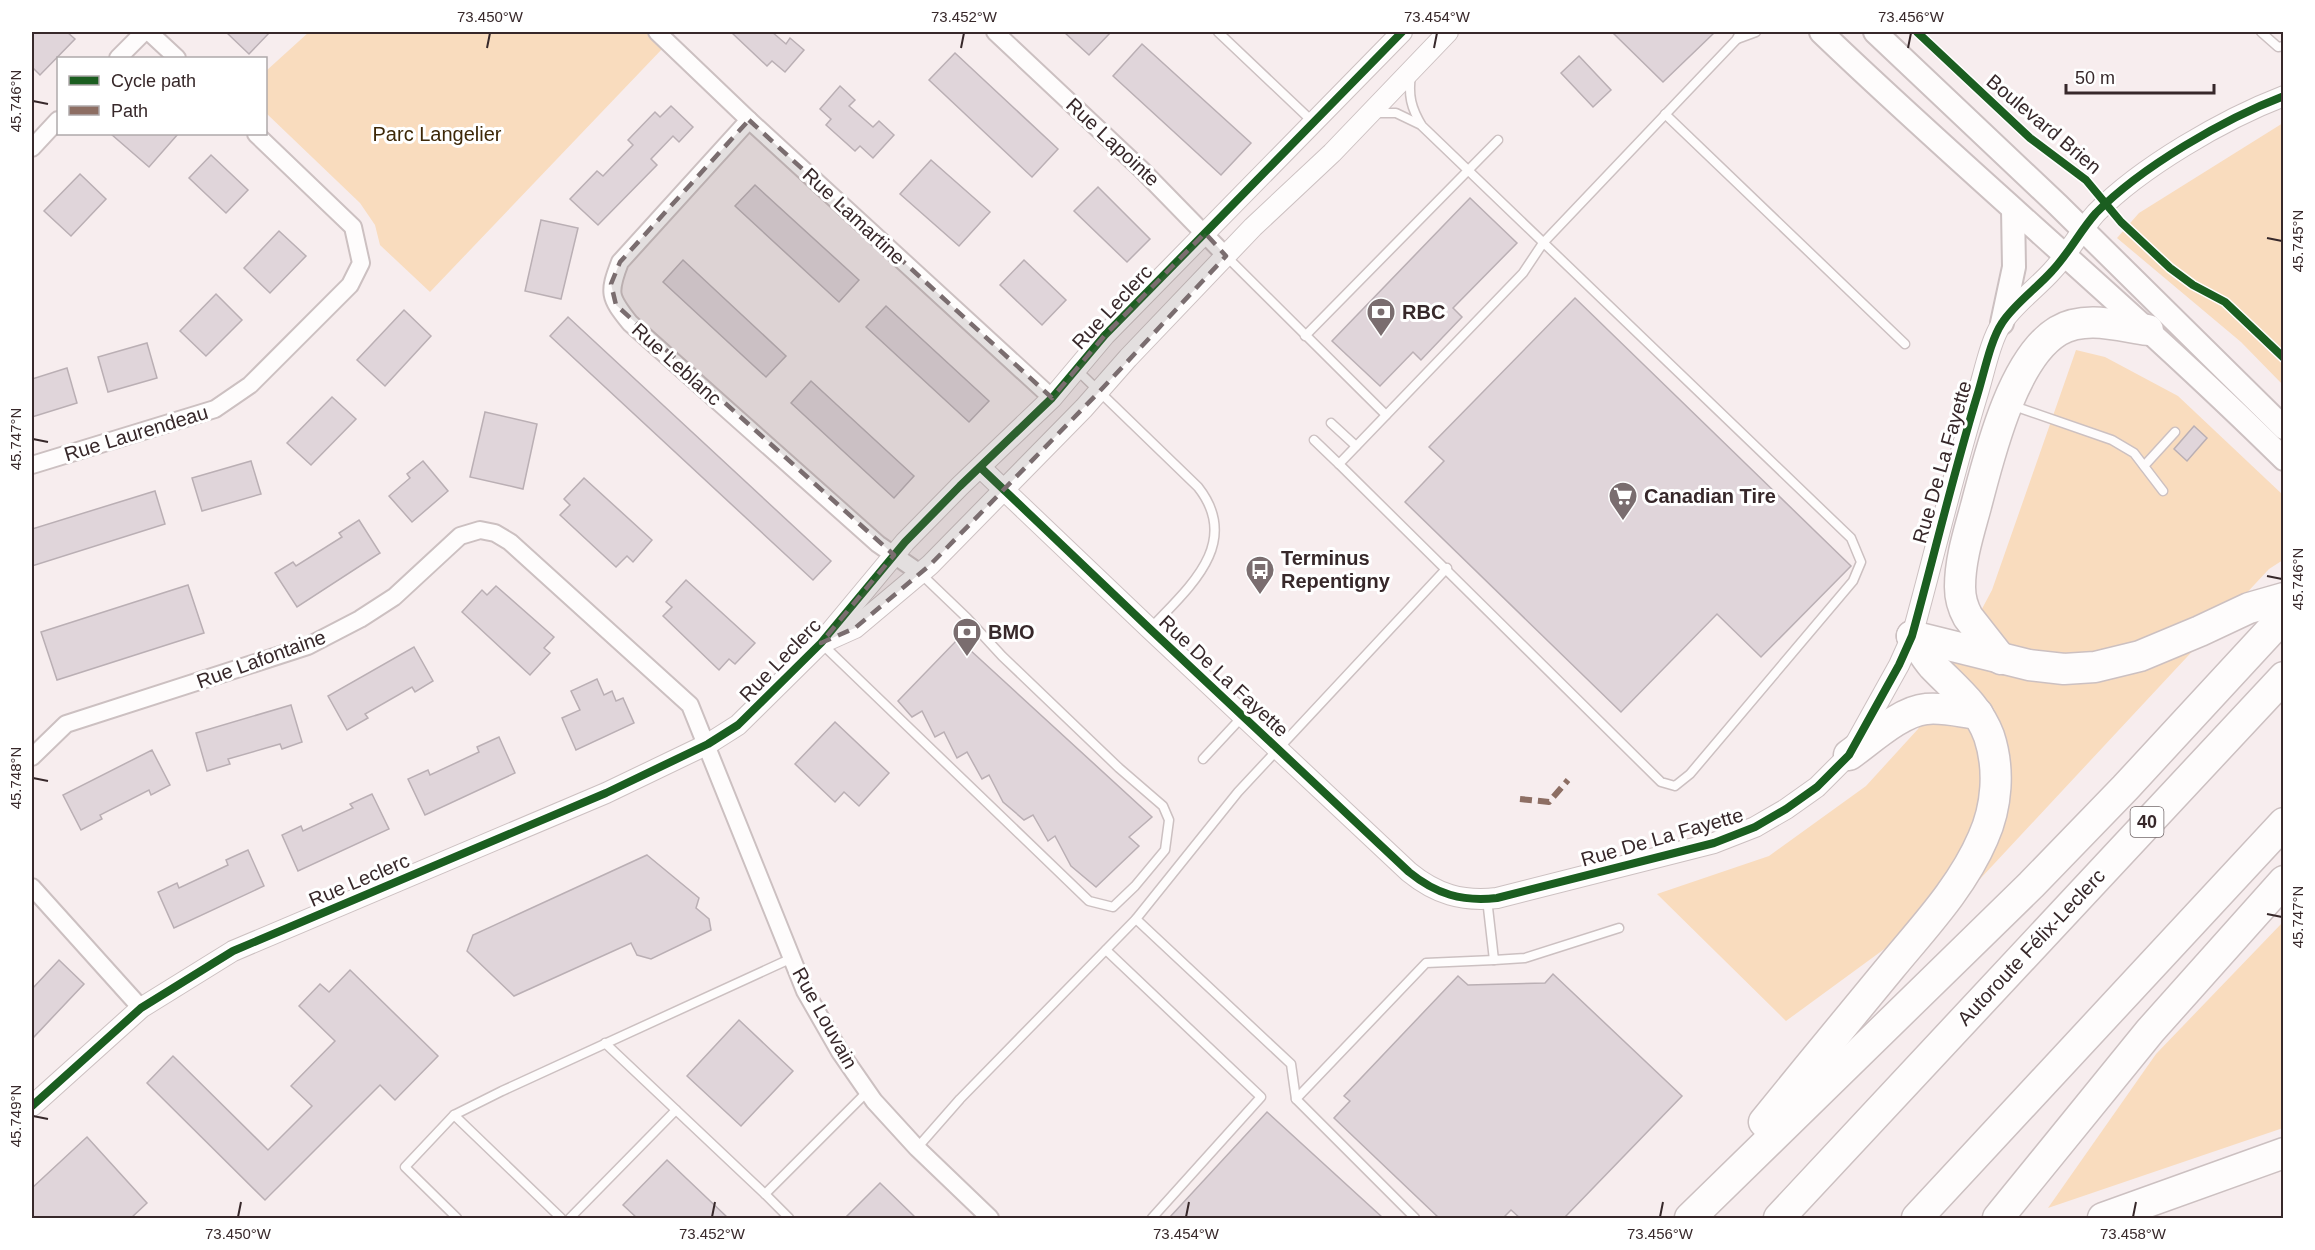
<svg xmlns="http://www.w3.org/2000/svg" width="2315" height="1250" font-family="Arial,sans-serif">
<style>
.green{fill:#f9dcbe}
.building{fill:#e0d5da;stroke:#baafb4;stroke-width:1.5}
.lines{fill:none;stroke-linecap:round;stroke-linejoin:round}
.service-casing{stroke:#ccc0c1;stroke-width:11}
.minor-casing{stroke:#ccc0c1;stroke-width:20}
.tertiary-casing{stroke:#ccc0c1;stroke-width:22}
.secondary-casing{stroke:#ccc0c1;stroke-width:26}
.motorway-casing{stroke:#ccc0c1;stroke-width:33}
.service{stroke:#fefcfc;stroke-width:8}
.minor{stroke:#fefcfc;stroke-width:16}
.tertiary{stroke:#fefcfc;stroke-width:20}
.secondary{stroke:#fefcfc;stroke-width:22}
.motorway{stroke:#fefcfc;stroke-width:30}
.quiet{stroke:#8d6e63;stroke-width:6;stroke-dasharray:12 6;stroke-linecap:butt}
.cycleway-casing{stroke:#fff;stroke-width:11}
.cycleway{stroke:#1b5e20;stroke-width:8}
.marked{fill:#7a6d6f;fill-opacity:0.2;stroke:#7a6d6f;stroke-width:4.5;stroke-dasharray:12 8;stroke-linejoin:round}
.ticks{fill:none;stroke:#37282a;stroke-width:2}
.labels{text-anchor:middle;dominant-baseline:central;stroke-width:6;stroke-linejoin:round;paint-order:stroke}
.shield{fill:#fff;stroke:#73686a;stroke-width:1.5}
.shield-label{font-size:18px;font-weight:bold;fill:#37282a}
.street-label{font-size:20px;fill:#37282a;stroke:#fff}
.park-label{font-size:20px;fill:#3d2808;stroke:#fff}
.poi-label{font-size:20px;font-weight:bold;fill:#37282a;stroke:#fff;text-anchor:start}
.neatline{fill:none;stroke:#37282a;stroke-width:2}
.ticks-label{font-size:15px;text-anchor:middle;fill:#37282a}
</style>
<rect width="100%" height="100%" fill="#f7edee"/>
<g class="green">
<polygon points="309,32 646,32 663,48 430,292 380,245 375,225 360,203 266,113 266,71"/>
<polygon points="2283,123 2283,385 2241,342 2117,238 2139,213"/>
<polygon points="2076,350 2105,357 2178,396 2283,495 2283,560 2269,569 1980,879 1786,1021 1657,894 1769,856 1866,786 1918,729 1992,590"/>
<polygon points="2283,922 2283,1128 2048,1208 2156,1054"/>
</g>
<g class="building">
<polygon points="32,32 67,32 75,39 40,75 32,67"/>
<polygon points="226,32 270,32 249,54"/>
<polygon points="731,32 772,32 786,44 790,38 804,50 785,72 772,61 767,66"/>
<polygon points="1064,32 1111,32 1089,55"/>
<polygon points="1612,32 1715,32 1663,82"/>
<polygon points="1142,44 1251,143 1221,175 1113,76"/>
<polygon points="955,53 1058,149 1032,177 929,80"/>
<polygon points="1579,56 1611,90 1593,107 1561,73"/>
<polygon points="840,86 855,100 849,106 873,127 879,121 894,135 873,158 860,146 855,151 826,125 831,119 820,109"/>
<polygon points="671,106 693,127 679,142 673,136 651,159 657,165 598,225 570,199 597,171 603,176 633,145 628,140 655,112 660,117"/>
<polygon points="111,134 178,134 149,167"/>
<polygon points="211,155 248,190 226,213 189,178"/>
<polygon points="931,160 990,212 959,246 900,194"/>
<polygon points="80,174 106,199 71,236 44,211"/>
<polygon points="755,185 859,280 839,302 735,206"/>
<polygon points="1098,187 1150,239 1127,262 1074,211"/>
<polygon points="1470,198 1517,243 1453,308 1462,317 1421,360 1413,352 1380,386 1332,341"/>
<polygon points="541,220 578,228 561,299 525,291"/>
<polygon points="279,231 306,256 270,293 244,268"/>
<polygon points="683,260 786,356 766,377 663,282"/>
<polygon points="1024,260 1066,300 1042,325 1000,285"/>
<polygon points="216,294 242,320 206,356 180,331"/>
<polygon points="1575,298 1851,566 1761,657 1717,614 1621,712 1405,502 1444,461 1429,447"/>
<polygon points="886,306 989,401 969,422 866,327"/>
<polygon points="404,310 431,336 385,386 357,360"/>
<polygon points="568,317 831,561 813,580 550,336"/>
<polygon points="147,343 157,378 108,392 98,357"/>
<polygon points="67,368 77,403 32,417 32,379"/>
<polygon points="811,381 914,476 894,498 791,403"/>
<polygon points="332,397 356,419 311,465 287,443"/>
<polygon points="485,412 537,424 523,489 470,477"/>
<polygon points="2194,426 2207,438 2187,461 2174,449"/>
<polygon points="251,461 261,494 202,511 192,478"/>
<polygon points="423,461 448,491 412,522 389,496 410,478 407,474"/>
<polygon points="584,478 652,540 633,562 627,556 616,567 560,515 570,505 564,499"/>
<polygon points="155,491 165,524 32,566 32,529"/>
<polygon points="359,520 380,553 297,607 275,573 293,562 296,566 342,537 339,533"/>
<polygon points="686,580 755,643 735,664 729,659 719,670 663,616 672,607 666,602"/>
<polygon points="188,585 204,633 57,680 41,632"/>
<polygon points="496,586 554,637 544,648 550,653 530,675 462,612 482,590 487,595"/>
<polygon points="958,639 1152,817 1129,837 1139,846 1096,887 1071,866 1055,836 1048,841 1033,815 1024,820 1003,802 989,775 982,779 967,752 957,758 944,732 935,737 922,711 912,717 898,701"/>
<polygon points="414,647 433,681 415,692 412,687 365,714 368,718 347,730 328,696"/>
<polygon points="597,679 604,695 612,691 616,701 623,698 634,723 576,750 562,718 580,710 571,691"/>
<polygon points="291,705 302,742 282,749 280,744 228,759 230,764 207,771 196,733"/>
<polygon points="835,722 889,773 859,806 844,792 835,802 795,764"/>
<polygon points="499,737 515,773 425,815 408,779 428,770 430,775 479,752 477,747"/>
<polygon points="152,750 170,785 151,795 149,790 100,815 102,819 81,830 63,795"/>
<polygon points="372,794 389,829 298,871 282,835 301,826 303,831 353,808 350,804"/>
<polygon points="248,850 264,886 174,928 158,892 177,883 179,888 228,865 226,860"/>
<polygon points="647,855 699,898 696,908 709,919 711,930 651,959 637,955 631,943 514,996 467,951 473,935"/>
<polygon points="59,960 84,984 32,1039 32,989"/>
<polygon points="350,970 438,1056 395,1100 380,1085 265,1200 147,1083 173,1056 268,1150 312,1106 291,1086 335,1041 299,1006 320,984 329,992"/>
<polygon points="1553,974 1682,1096 1564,1218 1520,1218 1511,1210 1503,1218 1439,1218 1334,1118 1350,1101 1344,1096 1458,976 1468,985 1545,983"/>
<polygon points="739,1020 793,1071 741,1126 687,1076"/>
<polygon points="1267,1112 1383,1218 1169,1218"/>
<polygon points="87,1137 147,1203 131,1218 32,1218 32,1188"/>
<polygon points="667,1160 728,1218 637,1218 623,1205"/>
<polygon points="880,1183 916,1218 845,1218"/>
</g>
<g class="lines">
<g class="service-casing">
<g id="service">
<polyline points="1218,32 1314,123"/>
<polyline points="2261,32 2278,47 2284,46"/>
<polyline points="1737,39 1756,32"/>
<path d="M1411,75C1408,95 1411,108 1422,126L1851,538L1861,562L1853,581L1690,774L1675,786L1661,782L1339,464L1523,273L1543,243L1737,39L1740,32"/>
<polyline points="1374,113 1396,113 1421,125"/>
<polyline points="1665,114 1905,344"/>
<polyline points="1226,256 1386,415"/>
<polyline points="1305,336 1498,140"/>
<path d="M1077,370L1198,487C1243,544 1187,589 1150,629"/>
<polyline points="2011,405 2112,440 2134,453 2163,491"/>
<polyline points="1331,423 1356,446"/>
<polyline points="1314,440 1339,464"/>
<polyline points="2144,466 2175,432"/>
<polyline points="822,644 1089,901 1113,907 1135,886 1165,850 1169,820 1163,806 1119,768 1002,656 967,618 920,573"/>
<polyline points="1203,759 1242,717"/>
<polyline points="1487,899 1494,960 1525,958 1619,928"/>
<polyline points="1136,919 1291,1064 1296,1099 1415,1218"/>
<polyline points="1106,950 1261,1097 1152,1218"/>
<polyline points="605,1043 765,1194 867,1092"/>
<polyline points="1296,1099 1426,963 1494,960"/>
<polyline points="454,1115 561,1218"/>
<polyline points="917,1148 960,1099 1136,919 1238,792 1447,568"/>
<polyline points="765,1194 789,1218"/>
<polyline points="457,1218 405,1167 454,1115 502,1091 792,958"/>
<polyline points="570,1218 676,1110"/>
</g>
</g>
<g class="minor-casing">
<g id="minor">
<polyline points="149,32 177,58"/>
<polyline points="657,32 749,120 1052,398"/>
<polyline points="995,32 1142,170 1226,256"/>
<polyline points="118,58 144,32"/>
<path d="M749,120L620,262C608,293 609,297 630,323L878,544L920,573"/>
<polyline points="32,148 58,120"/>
<polyline points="32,465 215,409 250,385 350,285 361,263 353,227 256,134"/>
<polyline points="32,757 66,724 308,646 360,619 394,597 460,536 480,530 495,533 510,542 690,705 805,991 840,1052 874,1101 917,1148 990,1218"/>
<polyline points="32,887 141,1008"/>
</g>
</g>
<g class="tertiary-casing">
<g id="tertiary">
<path d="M981,468L1150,629L1409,872C1436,894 1462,902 1497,898L1714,843L1755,827L1786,809L1817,787L1849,755L1899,665L1912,636C1934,556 1953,475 1977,396C1984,374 1990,341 2002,323C2013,305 2038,287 2052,271C2069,253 2080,231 2096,213C2141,167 2224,119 2284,96"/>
<polyline points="826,641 855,628 930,565 1084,408 1128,358 1253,227 1332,153 1448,32"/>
<polyline points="32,1106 141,1008 233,951 606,793 708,744 738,725 821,643 905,542 960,486 1052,398 1105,335 1402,32"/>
</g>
</g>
<g class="secondary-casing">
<g id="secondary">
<path d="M1821,32C1972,177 2134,311 2284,459"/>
<polyline points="1875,32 2058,205 2284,428"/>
<polyline points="2002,323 2014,267 2013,209"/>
</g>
</g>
<g class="motorway-casing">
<g id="motorway">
<polyline points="1912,636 2029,665 2064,669 2095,667 2140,656 2200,631 2249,608 2284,598"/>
<path d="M2001,659L1968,617C1963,608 1960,598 1960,587C1960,559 1969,532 1976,506C1989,457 2012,359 2058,331C2085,315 2119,326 2148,330"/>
<path d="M1849,755C1869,741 1901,711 1926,709C1943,707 1961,712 1978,714"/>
<path d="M1764,1122C1806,1070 1848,1019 1891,967C1924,927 1962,887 1983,838C1997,807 2000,769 1989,736C1978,706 1954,688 1933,666C1925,657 1919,646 1912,636"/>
<polyline points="1690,1218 2031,885 2125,788 2284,616"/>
<polyline points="1779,1218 2284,677"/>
<polyline points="1917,1218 2284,823"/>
<polyline points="1998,1218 2150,1031 2284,881"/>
<polyline points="2103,1218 2284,1153"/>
</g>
</g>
<use href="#service" class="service"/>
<use href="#minor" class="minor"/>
<use href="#tertiary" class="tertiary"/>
<use href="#secondary" class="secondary"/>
<use href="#motorway" class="motorway"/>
<polyline class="quiet" points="1520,799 1549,802 1568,780"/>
<g class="cycleway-casing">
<g id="cycleway">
<polyline points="1917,32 2030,138 2086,180 2121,222 2170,268 2193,285 2225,302 2284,358"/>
<path d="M981,468L1150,629L1409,872C1436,894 1462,902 1497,898L1714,843L1755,827L1786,809L1817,787L1849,755L1899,665L1912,636C1934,556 1953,475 1977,396C1984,374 1990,341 2002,323C2013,305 2038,287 2052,271C2069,253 2080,231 2096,213C2141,167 2224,119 2284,96"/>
<polyline points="32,1106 141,1008 233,951 606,793 708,744 738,725 821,643 905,542 960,486 1052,398 1105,335 1402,32"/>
</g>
</g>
<use href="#cycleway" class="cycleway"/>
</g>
<path class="marked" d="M749,120L1052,398L1105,335L1205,233L1226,256L1099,392L930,565L855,628L821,643L894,555L616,305L611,284L620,262Z"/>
<path class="ticks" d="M487,48L490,33M961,48L964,33M1434,48L1437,33M1908,48L1911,33M33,101L48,104M2267,238L2282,241M33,439L48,442M2267,576L2282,579M33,778L48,781M2267,914L2282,917M33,1116L48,1119M238,1217L241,1202M712,1217L715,1202M1186,1217L1189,1202M1660,1217L1663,1202M2133,1217L2136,1202"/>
<defs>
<g id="bank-pin" transform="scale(1.5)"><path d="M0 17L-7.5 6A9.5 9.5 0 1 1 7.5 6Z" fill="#7a6d6f" stroke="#fff"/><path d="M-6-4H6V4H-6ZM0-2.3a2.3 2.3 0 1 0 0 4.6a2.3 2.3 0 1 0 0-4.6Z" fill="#fff"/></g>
<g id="supermarket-pin" transform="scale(1.5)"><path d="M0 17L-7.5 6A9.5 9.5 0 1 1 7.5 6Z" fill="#7a6d6f" stroke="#fff"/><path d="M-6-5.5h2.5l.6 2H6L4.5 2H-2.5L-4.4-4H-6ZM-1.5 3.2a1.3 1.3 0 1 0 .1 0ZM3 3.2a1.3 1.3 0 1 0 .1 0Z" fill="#fff"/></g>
<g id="bus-pin" transform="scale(1.5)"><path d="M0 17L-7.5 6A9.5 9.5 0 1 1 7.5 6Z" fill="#7a6d6f" stroke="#fff"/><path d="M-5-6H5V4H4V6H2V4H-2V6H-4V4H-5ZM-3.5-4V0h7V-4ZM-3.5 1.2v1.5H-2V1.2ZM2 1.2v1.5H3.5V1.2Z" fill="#fff"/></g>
</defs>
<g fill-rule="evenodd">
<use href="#bank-pin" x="1381" y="312"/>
<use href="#supermarket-pin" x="1623" y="496"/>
<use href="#bus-pin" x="1260" y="570"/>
<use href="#bank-pin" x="967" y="632"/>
</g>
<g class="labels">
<rect class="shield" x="2130.5" y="807" width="33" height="30" rx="4.5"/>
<g class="shield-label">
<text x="2147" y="822">40</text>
</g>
<g class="street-label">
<text transform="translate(2044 124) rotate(40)">Boulevard Brien</text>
<text transform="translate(1113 142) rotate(43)">Rue Lapointe</text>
<text transform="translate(854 216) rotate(43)">Rue Lamartine</text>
<text transform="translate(1112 307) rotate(-47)">Rue Leclerc</text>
<text transform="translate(677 364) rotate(42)">Rue Leblanc</text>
<text transform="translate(136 433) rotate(-17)">Rue Laurendeau</text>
<text transform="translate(1942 462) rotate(-74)">Rue De La Fayette</text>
<text transform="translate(261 659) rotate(-20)">Rue Lafontaine</text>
<text transform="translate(780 660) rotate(-46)">Rue Leclerc</text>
<text transform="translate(1224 676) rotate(43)">Rue De La Fayette</text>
<text transform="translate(1662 837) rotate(-16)">Rue De La Fayette</text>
<text transform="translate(359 880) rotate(-23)">Rue Leclerc</text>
<text transform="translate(2031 947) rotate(-47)">Autoroute Félix-Leclerc</text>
<text transform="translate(825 1018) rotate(61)">Rue Louvain</text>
</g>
<g class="park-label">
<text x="437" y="134">Parc Langelier</text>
</g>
<g class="poi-label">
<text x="1402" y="312">RBC</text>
<text x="1644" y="496">Canadian Tire</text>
<text x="1281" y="558">Terminus<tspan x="1281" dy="23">Repentigny</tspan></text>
<text x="988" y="632">BMO</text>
</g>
</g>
<rect width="2315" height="1250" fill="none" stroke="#ffffff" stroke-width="66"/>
<rect x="57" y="57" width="210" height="78" fill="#ffffff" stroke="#afa9aa" stroke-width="1.5"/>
<rect x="69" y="76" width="30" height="9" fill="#1b5e20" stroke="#afa9aa" stroke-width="1.5"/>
<text x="111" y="87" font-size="18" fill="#37282a">Cycle path</text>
<rect x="69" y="106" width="30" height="9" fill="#8d6e63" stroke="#afa9aa" stroke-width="1.5"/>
<text x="111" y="117" font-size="18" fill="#37282a">Path</text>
<path d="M2066 84v9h148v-9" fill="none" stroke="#37282a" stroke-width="3"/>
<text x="2075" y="84" font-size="18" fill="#37282a" stroke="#ffffff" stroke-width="4.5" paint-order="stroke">50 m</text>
<rect x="33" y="33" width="2249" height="1184" class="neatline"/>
<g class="ticks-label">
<text x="490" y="22">73.450°W</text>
<text x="964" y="22">73.452°W</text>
<text x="1437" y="22">73.454°W</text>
<text x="1911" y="22">73.456°W</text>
<text transform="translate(16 101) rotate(-90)" y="5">45.746°N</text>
<text transform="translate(2298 241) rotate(-90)" y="5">45.745°N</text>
<text transform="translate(16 439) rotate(-90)" y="5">45.747°N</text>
<text transform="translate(2298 579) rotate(-90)" y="5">45.746°N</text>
<text transform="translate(16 778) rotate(-90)" y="5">45.748°N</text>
<text transform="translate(2298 917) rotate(-90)" y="5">45.747°N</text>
<text transform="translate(16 1116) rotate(-90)" y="5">45.749°N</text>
<text x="238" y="1239">73.450°W</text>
<text x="712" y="1239">73.452°W</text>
<text x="1186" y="1239">73.454°W</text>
<text x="1660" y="1239">73.456°W</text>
<text x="2133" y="1239">73.458°W</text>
</g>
</svg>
